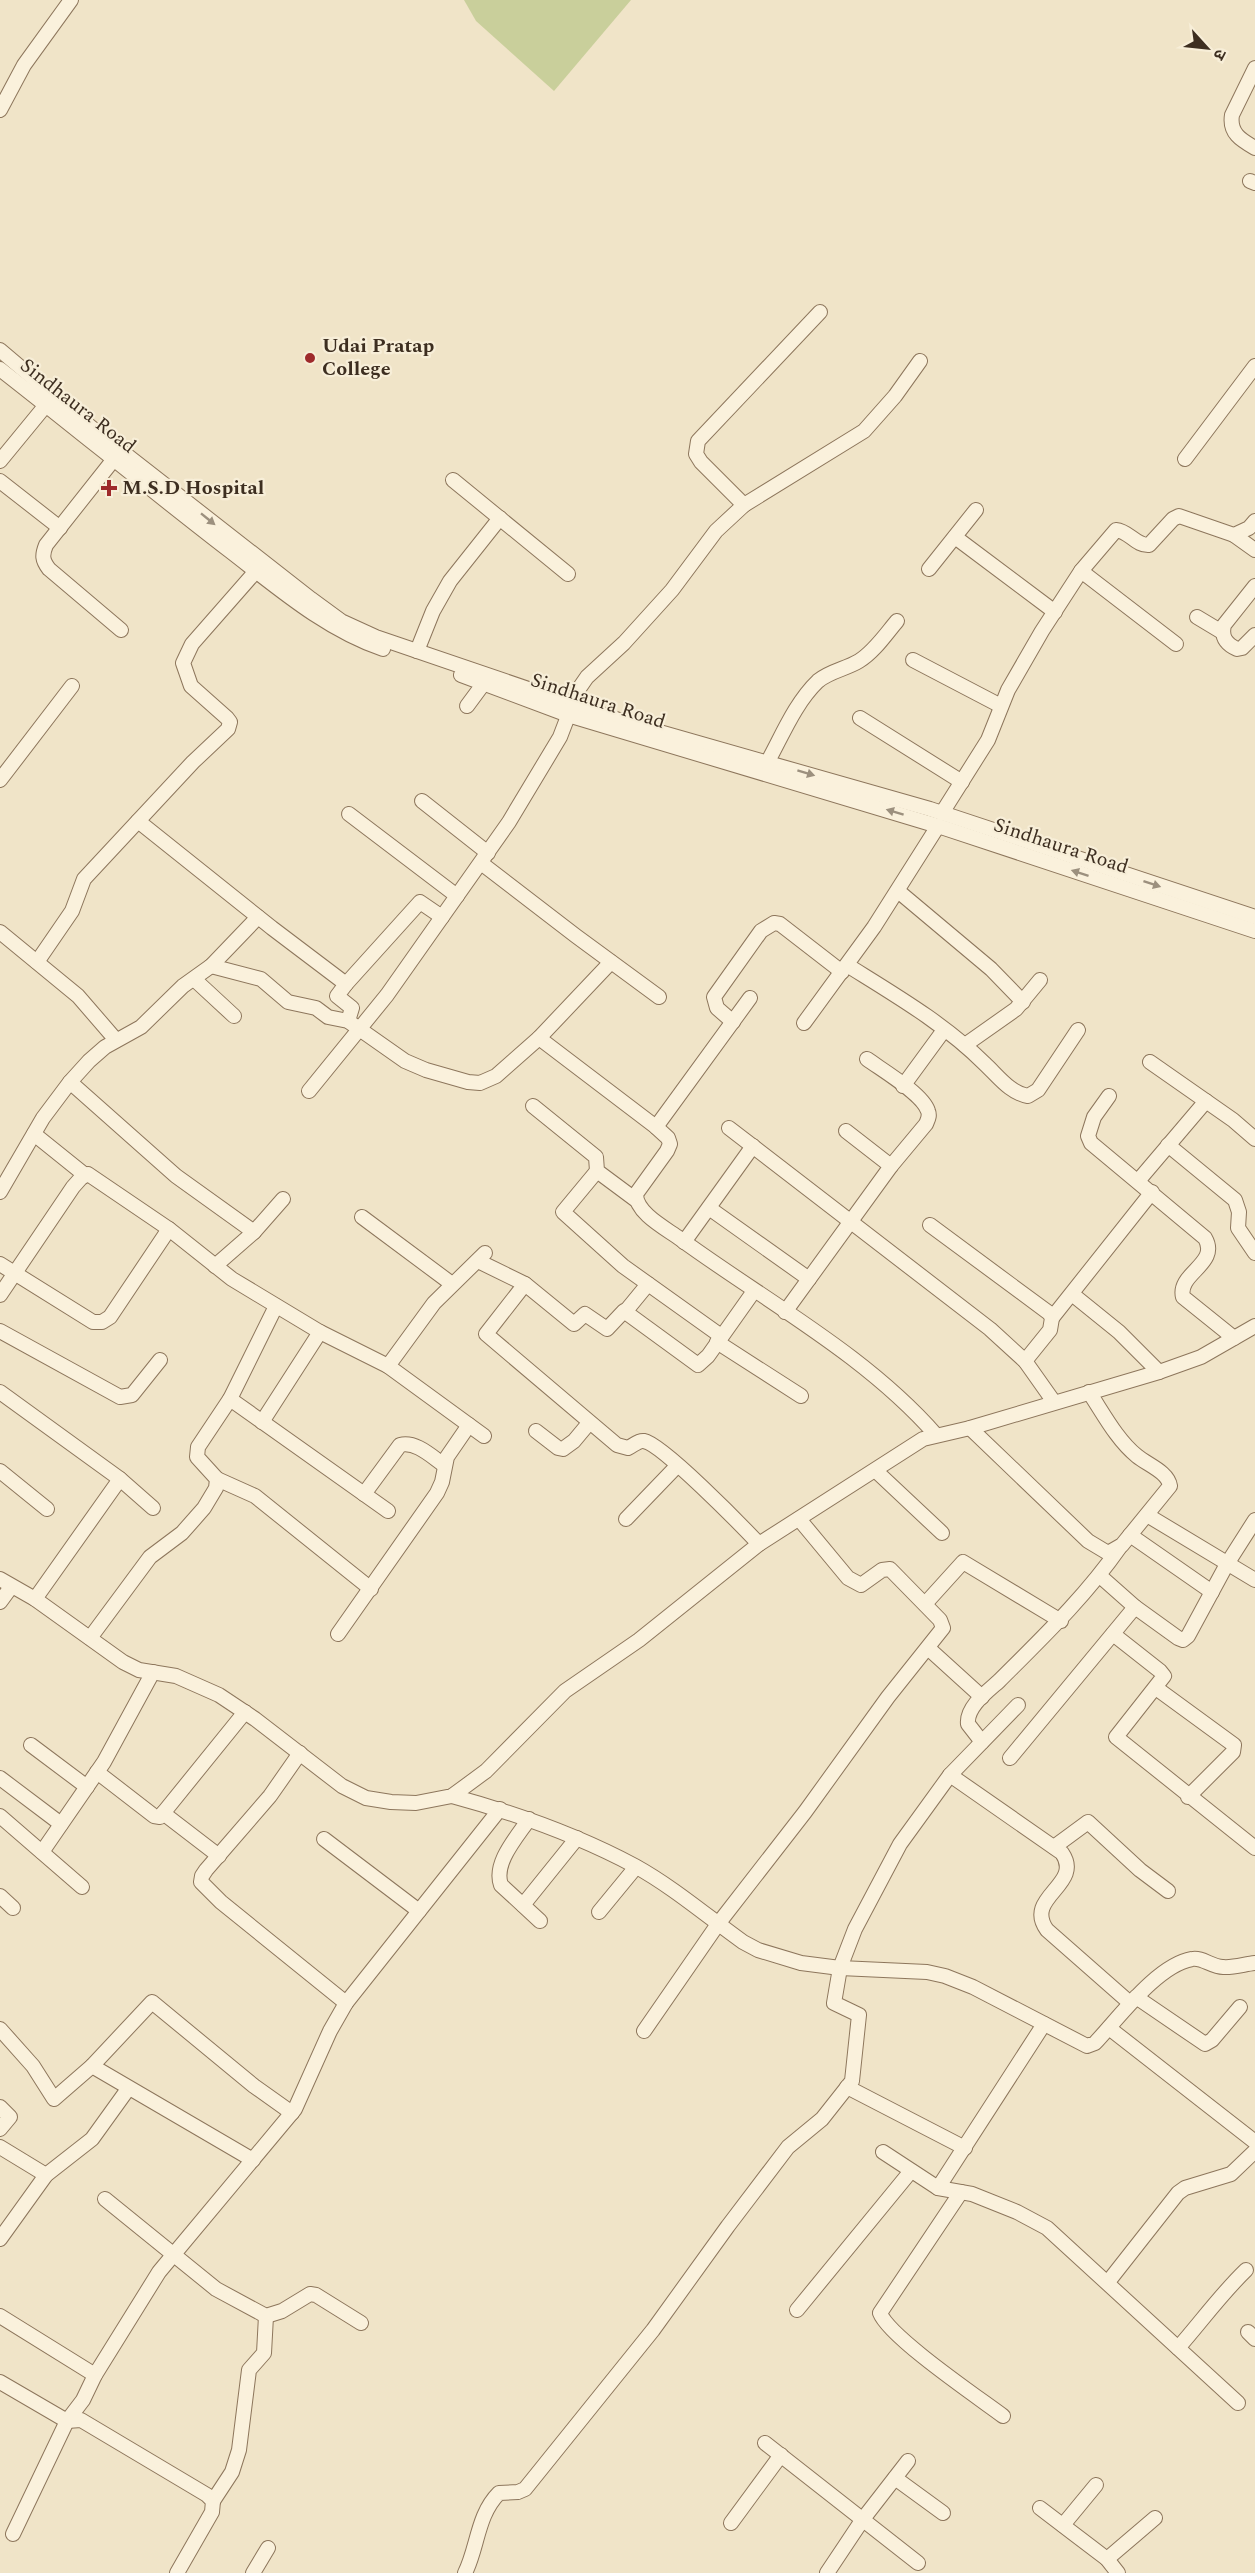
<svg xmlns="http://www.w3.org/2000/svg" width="1255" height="2573" font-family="Spectral,'Noto Sans Devanagari',serif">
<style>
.green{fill:#c9cf9b}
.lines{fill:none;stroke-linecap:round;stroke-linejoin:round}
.minor-casing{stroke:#8d765c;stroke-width:16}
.minor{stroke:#faf1dc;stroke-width:14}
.oneway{fill:#9c907e}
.poi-dot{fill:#9e2a2b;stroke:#f7eed8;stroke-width:2}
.labels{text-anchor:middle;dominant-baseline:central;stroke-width:4.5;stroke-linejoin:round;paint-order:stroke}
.poi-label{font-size:20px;font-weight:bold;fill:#3d2e20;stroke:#f7eed8;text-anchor:start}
.street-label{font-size:20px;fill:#3d2e20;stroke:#f7eed8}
</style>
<rect width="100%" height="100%" fill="#f0e4c8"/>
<polygon class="green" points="464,0 631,0 554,91 476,21"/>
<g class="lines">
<g class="minor-casing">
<g id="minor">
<path d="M1255,68L1232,115C1229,133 1241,140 1255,148"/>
<polyline points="0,110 24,65 71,0"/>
<polyline points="1250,181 1255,183"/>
<polyline points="0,350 92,428 311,599 341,621 376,637 628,723 930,809 1255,917"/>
<path d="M0,369C77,429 152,491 230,551C278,588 325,629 383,649"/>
<path d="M114,459L46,545C42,555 42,560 49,569L121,630"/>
<polyline points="1185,459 1255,366"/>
<polyline points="0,461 46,405"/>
<polyline points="453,480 568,574"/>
<polyline points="0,481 60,528"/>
<polyline points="744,505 701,462 696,454 698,441 820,312"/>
<polyline points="1234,535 1255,550"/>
<polyline points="955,537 1055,612"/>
<polyline points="929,569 976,510"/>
<polyline points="1081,571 1176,644"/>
<path d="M1255,586L1224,625C1221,637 1226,644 1237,649L1242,648L1255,635"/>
<polyline points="1197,617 1222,632"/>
<polyline points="417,651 433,611 450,581 500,518"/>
<polyline points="913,660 1001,706"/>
<polyline points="461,675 568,715 938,826 1255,931"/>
<polyline points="467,706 484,683"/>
<polyline points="860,718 962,782"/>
<path d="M767,763C782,736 795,703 818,681C830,671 846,669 859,661C874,652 886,634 897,621"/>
<polyline points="0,780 72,686"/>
<polyline points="422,801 488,853"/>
<path d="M942,813L988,740L1008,690L1042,631L1081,571L1116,530C1129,531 1136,546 1149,545L1173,519L1179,516L1234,535L1249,528L1255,521"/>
<polyline points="349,814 457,896"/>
<polyline points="138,821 272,928 346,984 420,902 442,917"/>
<polyline points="481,863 576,936 659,997"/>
<polyline points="898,891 991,969 1023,1002"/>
<polyline points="0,932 78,996 116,1040"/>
<polyline points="37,962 72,911 84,879 193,762 228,729 230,722 227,718 191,686 183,663 192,644 256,571"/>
<path d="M847,965C895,995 945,1024 985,1064C998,1076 1010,1093 1028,1096L1038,1090L1078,1030"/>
<polyline points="211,966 261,979 288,1002 316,1008 328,1017 348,1021 405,1061 426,1070 468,1082 480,1083 496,1076 539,1038 611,962"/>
<polyline points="194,979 234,1016"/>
<polyline points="346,984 337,996 352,1008 348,1021"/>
<polyline points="733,1022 717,1008 714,997 761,931 774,923 780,924 842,972"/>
<polyline points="804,1023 874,927 938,826"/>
<path d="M539,1038L656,1127L668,1138L670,1144L667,1151L636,1194C636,1213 665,1228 679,1238C765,1301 865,1354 936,1435"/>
<polyline points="965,1045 1016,1009 1040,980"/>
<polyline points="1150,1062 1233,1120 1255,1139"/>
<polyline points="70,1082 176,1176 254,1232"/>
<polyline points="903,1086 944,1030"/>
<polyline points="309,1091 387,995 509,822 560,737 578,690 587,677 624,643 672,590 716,531 744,505 864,431 895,396 920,361"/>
<path d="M1109,1096L1094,1117L1088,1136L1091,1143L1205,1238C1220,1264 1177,1273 1183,1297L1234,1338"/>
<polyline points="533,1106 596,1157 597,1171 636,1200"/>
<polyline points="656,1127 750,998"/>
<polyline points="729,1128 990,1329 1025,1361 1054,1402"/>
<polyline points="846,1131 891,1166"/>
<polyline points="34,1134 85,1175"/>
<polyline points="1168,1145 1235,1200 1239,1212 1238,1228 1255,1253"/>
<polyline points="597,1171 563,1212 623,1266 721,1336"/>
<polyline points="1138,1181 1206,1101"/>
<polyline points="0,1192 43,1118 70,1082 89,1061 105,1047 141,1027 183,986 211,966 258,917"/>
<polyline points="709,1208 809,1279"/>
<polyline points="362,1217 452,1284"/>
<polyline points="930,1225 1049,1313 1052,1318 1050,1330 1025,1361"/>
<polyline points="684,1242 753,1146"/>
<polyline points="478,1261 525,1284"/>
<polyline points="0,1264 93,1322 102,1322 110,1317 169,1229"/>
<polyline points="215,1266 254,1232 283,1199"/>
<path d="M754,1291L708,1356L698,1365L624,1311L607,1329L585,1314L574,1324L525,1284L486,1334L617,1445L628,1448C633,1446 638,1440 644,1441C662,1444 742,1526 759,1544"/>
<polyline points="1072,1294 1119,1332 1159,1372"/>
<polyline points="0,1295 73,1187 81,1178 88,1174 169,1229 232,1279 320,1332 388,1366 484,1436"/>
<polyline points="625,1312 648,1284"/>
<path d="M785,1312L891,1166L926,1124C928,1119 930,1116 928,1111C923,1094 882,1070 867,1059"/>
<polyline points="1052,1318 1152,1192"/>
<polyline points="0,1331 120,1397 132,1395 160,1360"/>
<polyline points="717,1342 801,1396"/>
<polyline points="388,1366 434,1303 485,1253"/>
<polyline points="0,1392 120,1479 153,1508"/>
<polyline points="230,1399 388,1511"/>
<polyline points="262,1422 320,1332"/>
<path d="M970,1428L1088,1541L1108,1553L1122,1545L1170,1486C1168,1472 1148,1465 1137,1456C1117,1440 1103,1413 1089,1392"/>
<polyline points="536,1431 558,1448 563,1449 574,1441 589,1423"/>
<polyline points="0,1471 47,1509"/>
<polyline points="876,1471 942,1533"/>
<polyline points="217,1479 255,1496 371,1589"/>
<path d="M364,1494L400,1445C416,1441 431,1456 444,1465"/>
<polyline points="1147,1515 1255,1580"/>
<polyline points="626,1519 677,1466"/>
<polyline points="1130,1535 1212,1592"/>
<polyline points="1100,1576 1135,1607"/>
<polyline points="0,1579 35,1599 123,1662 139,1670 176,1676 219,1695 255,1719 342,1786 366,1798 391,1802 416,1803 452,1796 486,1771 565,1691 639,1640 759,1544 923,1439 970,1428 1159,1372 1201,1357 1255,1326"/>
<polyline points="35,1599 120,1479"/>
<polyline points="0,1602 11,1587"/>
<polyline points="925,1604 963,1562 1061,1621"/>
<polyline points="338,1634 437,1493 442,1482 447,1457 469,1425"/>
<polyline points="1113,1634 1160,1671 1164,1676 1116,1737 1255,1848"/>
<polyline points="90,1638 150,1557 182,1533 204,1508 216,1488 217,1479 197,1457 198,1447 230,1399 276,1306"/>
<polyline points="928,1648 982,1697"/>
<polyline points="1156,1688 1234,1745 1233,1752 1188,1797"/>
<path d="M982,1742L968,1724C966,1707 988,1691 999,1681C1042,1638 1085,1597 1120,1547"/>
<polyline points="31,1745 87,1787"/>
<polyline points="300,1753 270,1796 206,1870 202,1876 201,1882 221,1902 346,2003"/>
<polyline points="1010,1758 1135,1607 1178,1638 1183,1640 1188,1636 1227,1564 1255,1520"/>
<polyline points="97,1772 154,1816 160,1817 245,1712"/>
<path d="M950,1775L1062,1853C1084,1885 1023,1897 1047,1930L1130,2003"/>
<polyline points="0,1778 61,1824"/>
<path d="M452,1796C515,1813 577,1835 635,1866C673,1887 708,1917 743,1942L758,1950L801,1963L840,1968L927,1972L945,1976L973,1987L1087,2046L1095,2043C1118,2019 1157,1965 1192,1959C1202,1957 1212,1967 1223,1967C1233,1968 1245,1964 1255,1963"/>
<polyline points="163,1813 219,1856"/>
<polyline points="0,1816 82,1887"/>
<path d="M529,1819C517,1837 493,1863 501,1885L540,1921"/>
<polyline points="324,1839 419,1911"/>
<polyline points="1054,1847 1088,1822 1140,1870 1168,1891"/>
<polyline points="42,1852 104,1762 153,1672"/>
<polyline points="0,1896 13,1908"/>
<polyline points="523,1905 577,1838"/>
<polyline points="599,1912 636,1867"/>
<polyline points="1136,1997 1205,2044 1212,2040 1240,2007"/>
<polyline points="1109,2028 1255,2142"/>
<polyline points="0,2029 33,2066 54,2099 92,2066 152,2002 254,2086 292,2113"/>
<polyline points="644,2031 718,1924 805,1812 888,1697 943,1628 940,1620 890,1569 882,1570 861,1585 848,1578 799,1519"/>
<polyline points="92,2066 253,2160"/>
<polyline points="847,2087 965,2148"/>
<polyline points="0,2107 10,2117 0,2129"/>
<polyline points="0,2147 46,2175"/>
<polyline points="883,2152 938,2188 972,2194 1017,2212 1047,2228 1238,2403"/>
<polyline points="938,2188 1044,2024"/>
<path d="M961,2192L880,2313C889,2337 979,2398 1003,2416"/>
<polyline points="105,2199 216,2289 266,2316 282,2311 310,2294 316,2295 361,2323"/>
<polyline points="0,2239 46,2175 92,2139 128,2089"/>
<polyline points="1108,2282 1178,2193 1185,2188 1231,2174 1255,2151"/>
<polyline points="797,2310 911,2171"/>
<polyline points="0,2316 95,2375"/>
<polyline points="1248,2332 1255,2339"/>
<path d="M1178,2348C1201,2322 1221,2294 1246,2270"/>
<polyline points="0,2382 67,2421 81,2420 207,2495 213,2501 212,2512 177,2573"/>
<polyline points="765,2443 918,2563"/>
<polyline points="895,2478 943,2513"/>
<polyline points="213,2501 232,2472 239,2450 249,2370 264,2353 266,2316"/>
<polyline points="1040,2508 1107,2559 1118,2573"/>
<polyline points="731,2523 781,2455"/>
<polyline points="1063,2525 1096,2485"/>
<polyline points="13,2534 67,2421 83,2400 95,2375 159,2272 295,2109 330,2031 346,2003 500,1809"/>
<polyline points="1107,2559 1155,2518"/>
<polyline points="253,2573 268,2548"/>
<path d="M465,2573C478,2547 477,2515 499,2493L518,2492L525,2489L653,2330L728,2226L788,2147L822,2119L852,2081L859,2015L834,2003L840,1968L855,1929L900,1844L950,1775L1018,1705"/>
<polyline points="827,2573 863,2519 908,2461"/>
</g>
</g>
<use href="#minor" class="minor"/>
</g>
<defs><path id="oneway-solid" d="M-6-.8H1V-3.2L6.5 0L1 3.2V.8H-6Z" transform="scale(1.5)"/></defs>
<g class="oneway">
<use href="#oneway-solid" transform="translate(208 519) rotate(39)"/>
<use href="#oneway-solid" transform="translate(806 773) rotate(17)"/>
<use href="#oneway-solid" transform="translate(895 812) rotate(-163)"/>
<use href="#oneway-solid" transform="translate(1080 873) rotate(-162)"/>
<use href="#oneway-solid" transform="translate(1152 884) rotate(18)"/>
</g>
<g class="poi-dot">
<circle cx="310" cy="358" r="6"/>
<path d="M106 479h6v6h6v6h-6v6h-6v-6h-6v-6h6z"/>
</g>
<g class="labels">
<g class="poi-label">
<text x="322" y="346">Udai Pratap<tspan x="322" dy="23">College</tspan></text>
<text x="122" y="488">M.S.D Hospital</text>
</g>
<g class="street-label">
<text transform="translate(78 406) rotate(38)">Sindhaura Road</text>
<text transform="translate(598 701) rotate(18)">Sindhaura Road</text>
<text transform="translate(1061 846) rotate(18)">Sindhaura Road</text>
</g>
</g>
<g transform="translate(1207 48) rotate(117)" stroke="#f7eed8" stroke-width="4.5" paint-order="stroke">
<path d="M0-4.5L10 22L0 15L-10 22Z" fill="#3d2e20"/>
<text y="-9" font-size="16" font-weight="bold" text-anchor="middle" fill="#3d2e20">उ</text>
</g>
</svg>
